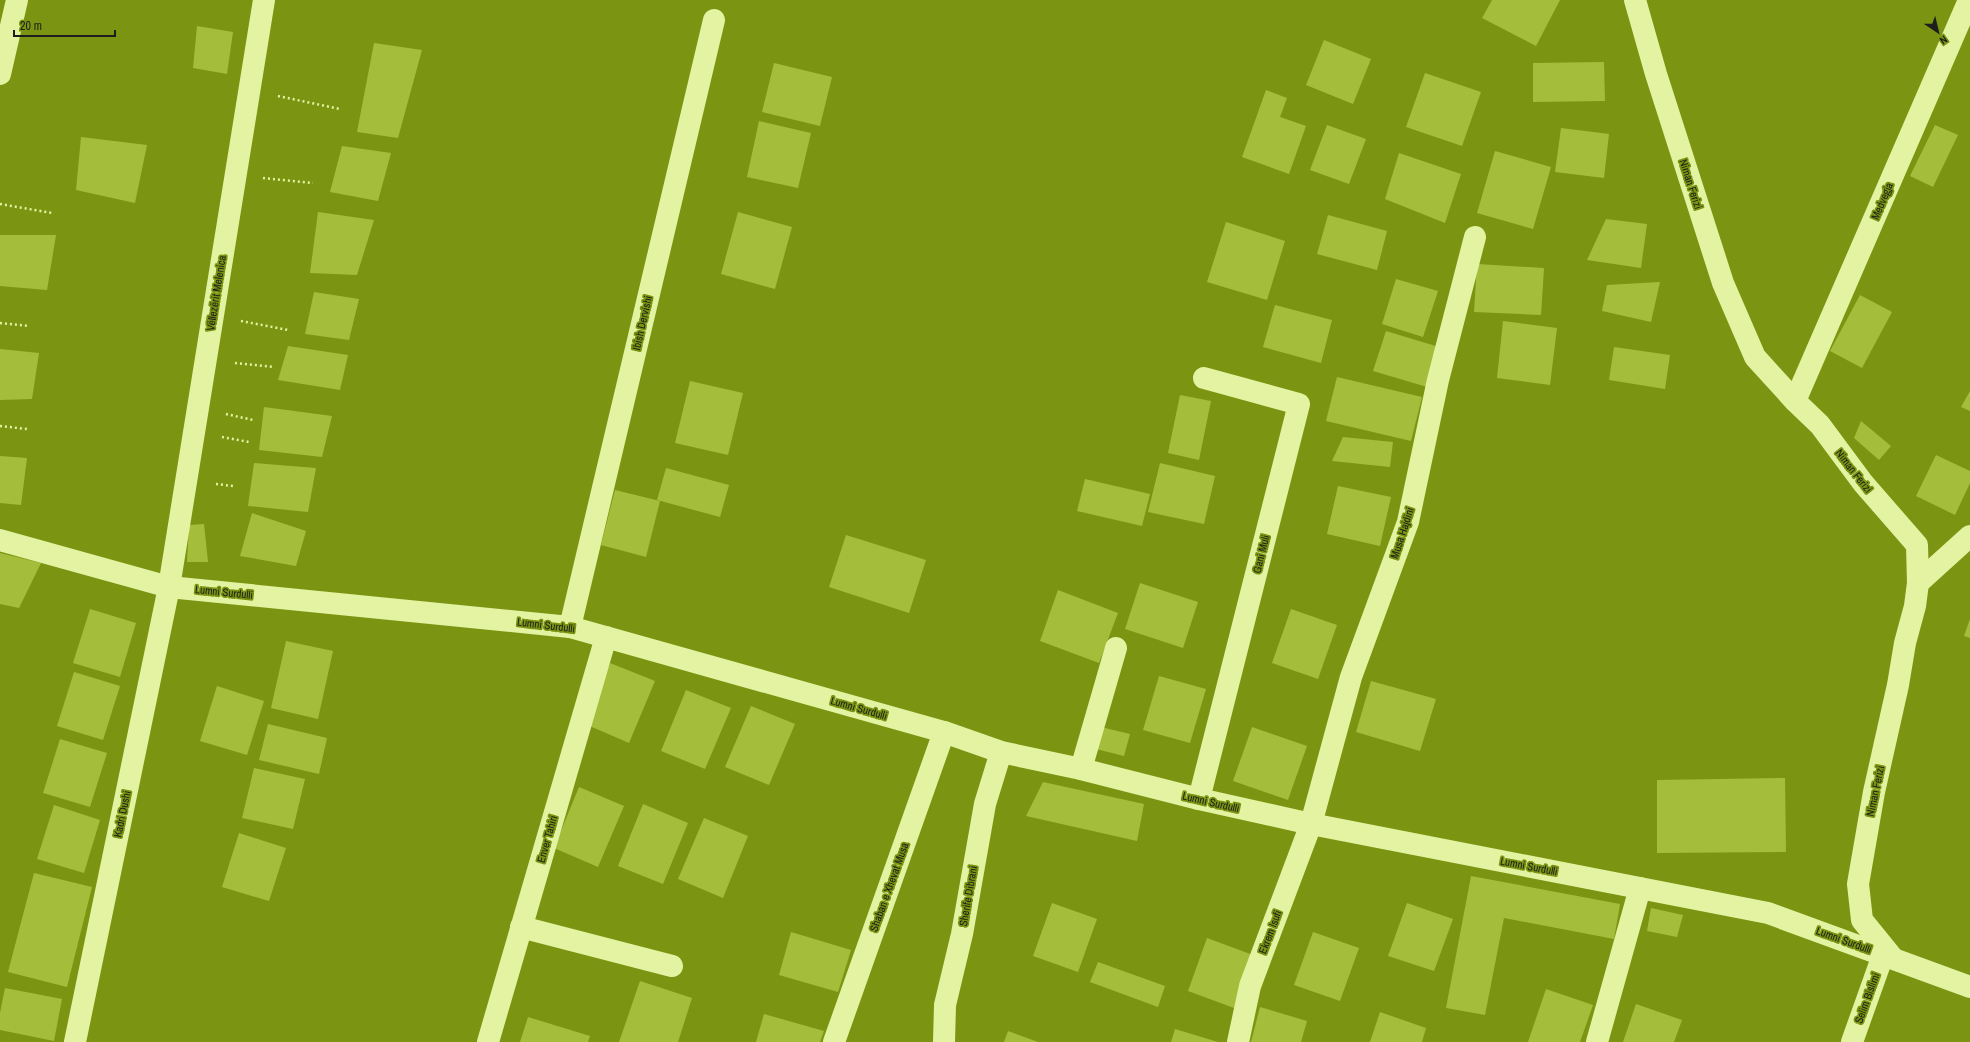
<svg xmlns="http://www.w3.org/2000/svg" width="1970" height="1042" font-family="'Archivo Narrow',sans-serif">
<style>
.building{fill:#a4be3b}
.lines{fill:none;stroke-linecap:round;stroke-linejoin:round}
.path{stroke:#e4f3a2;stroke-width:2.5;stroke-dasharray:2 3;stroke-linecap:butt}
.minor{stroke:#e4f3a2;stroke-width:22}
.labels{text-anchor:middle;dominant-baseline:central;stroke-width:3.5;stroke-linejoin:round;paint-order:stroke}
.street-label{font-size:11px;fill:#1d1d1d;stroke:#7b9512}
</style>
<rect width="100%" height="100%" fill="#7b9512"/>
<g class="building">
<polygon points="1492,0 1560,0 1536,46 1482,18"/>
<polygon points="197,26 233,32 227,74 193,68"/>
<polygon points="1324,40 1371,59 1353,104 1306,85"/>
<polygon points="374,43 422,50 398,138 357,132"/>
<polygon points="1604,62 1605,101 1533,102 1533,63"/>
<polygon points="774,63 832,77 820,126 762,112"/>
<polygon points="1425,73 1481,92 1462,146 1406,127"/>
<polygon points="1266,90 1287,98 1280,117 1306,126 1289,174 1242,157"/>
<polygon points="759,121 811,133 798,188 747,177"/>
<polygon points="1327,125 1366,139 1349,184 1310,170"/>
<polygon points="1935,125 1958,135 1933,187 1910,176"/>
<polygon points="1561,128 1609,134 1604,178 1555,172"/>
<polygon points="81,137 147,145 135,203 76,190"/>
<polygon points="342,146 391,153 378,201 330,192"/>
<polygon points="1495,151 1551,167 1533,229 1477,213"/>
<polygon points="1399,153 1461,174 1445,223 1385,199"/>
<polygon points="318,212 374,220 357,275 310,273"/>
<polygon points="738,212 792,227 775,289 721,274"/>
<polygon points="1328,215 1387,231 1377,270 1317,254"/>
<polygon points="1606,219 1647,224 1641,268 1587,260"/>
<polygon points="1226,222 1285,241 1267,300 1207,282"/>
<polygon points="0,235 56,235 47,290 0,286"/>
<polygon points="1477,264 1544,268 1541,315 1474,312"/>
<polygon points="1396,279 1438,291 1423,337 1382,324"/>
<polygon points="1660,282 1651,322 1602,311 1607,285"/>
<polygon points="314,292 359,299 349,340 305,334"/>
<polygon points="1860,295 1892,312 1862,368 1830,351"/>
<polygon points="1275,305 1332,320 1321,363 1263,347"/>
<polygon points="1503,321 1557,328 1550,385 1497,378"/>
<polygon points="1386,331 1439,347 1427,387 1373,371"/>
<polygon points="288,346 348,355 340,390 278,380"/>
<polygon points="1614,347 1670,355 1665,389 1609,380"/>
<polygon points="0,349 39,353 32,399 0,400"/>
<polygon points="1337,377 1422,397 1411,441 1326,421"/>
<polygon points="690,381 743,393 728,455 675,443"/>
<polygon points="1970,391 1970,411 1961,407"/>
<polygon points="1180,395 1211,401 1199,460 1168,453"/>
<polygon points="264,407 332,416 322,457 259,450"/>
<polygon points="1861,421 1891,446 1879,460 1854,438"/>
<polygon points="1343,437 1393,442 1390,467 1332,461"/>
<polygon points="1936,455 1970,471 1970,483 1955,515 1916,496"/>
<polygon points="0,456 27,458 21,505 0,503"/>
<polygon points="254,463 316,468 308,512 248,506"/>
<polygon points="1160,463 1215,476 1204,524 1148,512"/>
<polygon points="666,468 729,485 720,517 657,500"/>
<polygon points="1085,479 1150,494 1142,526 1077,511"/>
<polygon points="1338,486 1391,497 1380,546 1327,534"/>
<polygon points="615,490 660,501 646,557 601,545"/>
<polygon points="252,513 306,531 296,566 240,556"/>
<polygon points="204,524 208,562 187,562 189,525"/>
<polygon points="846,535 926,560 909,613 829,587"/>
<polygon points="0,553 41,563 19,608 0,604"/>
<polygon points="1140,583 1198,602 1183,648 1125,629"/>
<polygon points="1058,590 1118,613 1099,663 1040,641"/>
<polygon points="90,609 136,623 120,677 73,663"/>
<polygon points="1291,609 1337,625 1318,679 1272,663"/>
<polygon points="1970,619 1970,638 1964,636"/>
<polygon points="286,641 333,651 318,719 271,708"/>
<polygon points="610,663 655,681 629,743 585,724"/>
<polygon points="74,672 120,686 103,740 57,726"/>
<polygon points="1159,676 1206,689 1190,743 1143,730"/>
<polygon points="1371,681 1436,699 1420,751 1356,732"/>
<polygon points="217,686 264,701 247,755 200,741"/>
<polygon points="686,690 731,708 705,769 661,751"/>
<polygon points="751,706 795,724 769,785 725,767"/>
<polygon points="268,724 327,738 319,774 259,760"/>
<polygon points="1101,727 1130,734 1124,756 1096,749"/>
<polygon points="1252,727 1307,746 1288,800 1233,781"/>
<polygon points="60,739 107,753 90,807 43,793"/>
<polygon points="254,768 305,779 293,829 242,818"/>
<polygon points="1785,778 1786,852 1657,853 1657,780"/>
<polygon points="1043,782 1144,804 1137,841 1026,816"/>
<polygon points="579,787 624,806 598,867 554,848"/>
<polygon points="643,804 688,823 663,884 618,866"/>
<polygon points="54,805 100,820 84,873 37,859"/>
<polygon points="704,818 748,836 723,898 678,879"/>
<polygon points="239,833 286,848 269,901 222,887"/>
<polygon points="34,873 92,887 67,987 8,972"/>
<polygon points="1471,876 1620,904 1614,939 1504,918 1485,1015 1446,1008"/>
<polygon points="1052,903 1097,919 1078,972 1033,956"/>
<polygon points="1407,903 1453,919 1434,971 1388,956"/>
<polygon points="1651,908 1683,915 1677,937 1647,931"/>
<polygon points="791,932 851,950 838,992 779,975"/>
<polygon points="1313,932 1359,948 1340,1001 1294,985"/>
<polygon points="1207,938 1253,955 1234,1008 1188,991"/>
<polygon points="1098,962 1165,986 1158,1007 1090,982"/>
<polygon points="640,981 692,998 678,1042 619,1042"/>
<polygon points="5,988 62,999 54,1041 0,1030 0,1013"/>
<polygon points="1546,989 1593,1005 1580,1042 1528,1042"/>
<polygon points="1636,1004 1682,1020 1674,1042 1623,1042"/>
<polygon points="1260,1007 1307,1021 1301,1042 1251,1042"/>
<polygon points="1380,1012 1426,1028 1422,1042 1370,1042"/>
<polygon points="764,1014 824,1031 820,1042 756,1042"/>
<polygon points="528,1017 590,1036 588,1042 520,1042"/>
<polygon points="1175,1029 1218,1042 1171,1042"/>
<polygon points="1008,1031 1038,1042 1004,1042"/>
</g>
<g class="lines">
<g class="path">
<polyline points="278,96 340,109"/>
<polyline points="263,178 313,183"/>
<polyline points="0,204 52,213"/>
<polyline points="241,321 288,330"/>
<polyline points="0,323 29,326"/>
<polyline points="235,363 274,367"/>
<polyline points="226,414 253,420"/>
<polyline points="0,426 27,429"/>
<polyline points="222,437 249,442"/>
<polyline points="216,484 233,486"/>
</g>
<g class="minor">
<polyline points="1635,0 1656,74 1723,283 1755,357 1795,401 1820,425 1863,483 1917,545 1918,583 1915,606 1905,643 1898,685 1874,792 1858,884 1862,920 1892,957"/>
<polyline points="0,74 17,0"/>
<polyline points="1795,401 1969,0"/>
<polyline points="0,540 169,587 570,627 944,732 1001,752 1081,769 1199,799 1311,824 1768,913 1970,987"/>
<polyline points="1918,583 1970,536"/>
<polyline points="570,627 714,20"/>
<polyline points="1081,769 1116,648"/>
<polyline points="1199,799 1299,404 1204,378"/>
<polyline points="521,927 672,966"/>
<polyline points="75,1042 169,587 264,0"/>
<polyline points="488,1042 606,637"/>
<polyline points="834,1042 944,732"/>
<polyline points="944,1042 945,1005 962,934 985,804 1001,752"/>
<polyline points="1238,1042 1250,986 1311,824 1351,677 1408,522 1438,380 1475,237"/>
<polyline points="1597,1042 1640,888"/>
<polyline points="1852,1042 1883,955"/>
</g>
</g>
<g class="labels">
<g class="street-label">
<text transform="translate(1691 184) rotate(72)">Niman Ferizi</text>
<text transform="translate(1882 201) rotate(-67)">Medvegja</text>
<text transform="translate(216 293) rotate(-81)">Vëllezërit Melenica</text>
<text transform="translate(642 323) rotate(-77)">Ibish Dervishi</text>
<text transform="translate(1854 471) rotate(52)">Niman Ferizi</text>
<text transform="translate(1402 533) rotate(-72)">Musa Hajdini</text>
<text transform="translate(1261 554) rotate(-76)">Gani Muli</text>
<text transform="translate(224 592) rotate(6)">Lumni Surdulli</text>
<text transform="translate(546 625) rotate(7)">Lumni Surdulli</text>
<text transform="translate(859 708) rotate(16)">Lumni Surdulli</text>
<text transform="translate(1875 791) rotate(-78)">Niman Ferizi</text>
<text transform="translate(1211 802) rotate(13)">Lumni Surdulli</text>
<text transform="translate(122 814) rotate(-78)">Kadri Dushi</text>
<text transform="translate(547 839) rotate(-74)">Enver Tahiri</text>
<text transform="translate(1529 866) rotate(11)">Lumni Surdulli</text>
<text transform="translate(889 887) rotate(-70)">Shaban e Xhevat Musa</text>
<text transform="translate(968 896) rotate(-80)">Sherife Dibrani</text>
<text transform="translate(1270 932) rotate(-69)">Ekrem Isufi</text>
<text transform="translate(1844 940) rotate(20)">Lumni Surdulli</text>
<text transform="translate(1867 998) rotate(-70)">Selim Bislimi</text>
</g>
</g>
<g transform="translate(1938 32) rotate(145)" stroke="#7b9512" stroke-width="3" paint-order="stroke">
<path d="M0-3L7 15L0 10L-7 15Z" fill="#1d1d1d"/>
<text y="-6" font-size="11" font-weight="bold" text-anchor="middle" fill="#1d1d1d">N</text>
</g>
<path d="M14 30v6h101v-6" fill="none" stroke="#1d1d1d" stroke-width="2"/>
<text x="20" y="30" font-size="12" fill="#1d1d1d" stroke="#7b9512" stroke-width="3" paint-order="stroke">20 m</text>
</svg>
